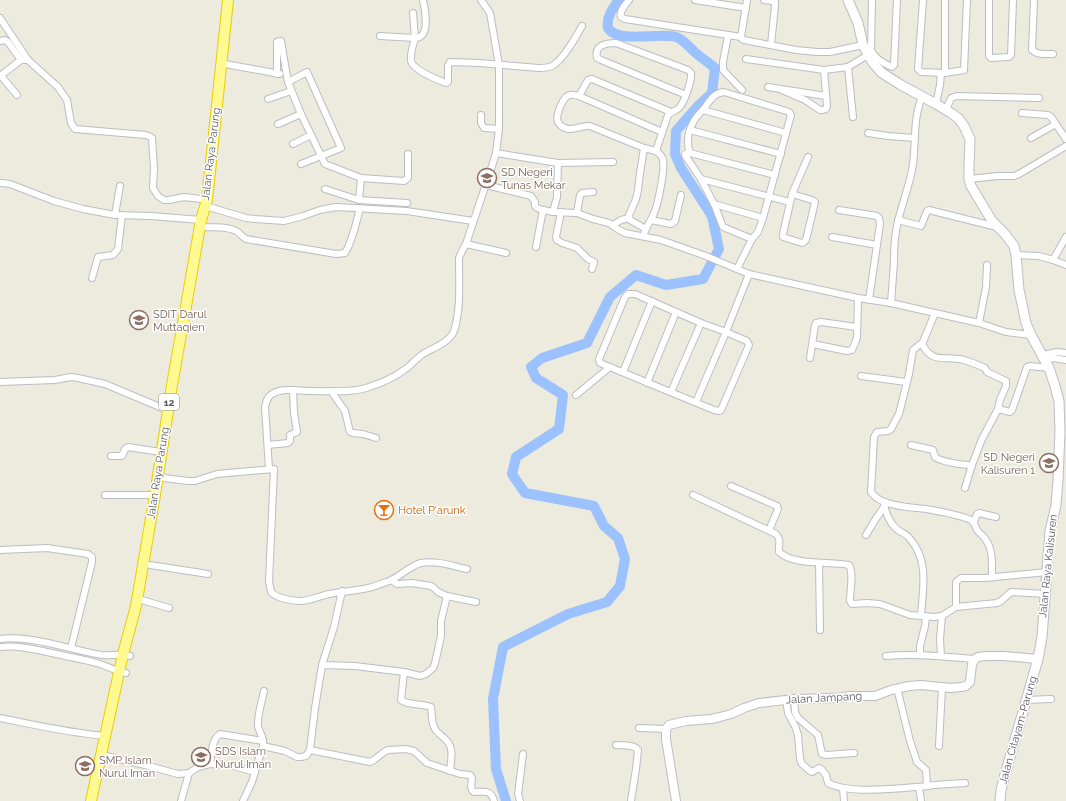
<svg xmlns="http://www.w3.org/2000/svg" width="1066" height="801" font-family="Raleway,sans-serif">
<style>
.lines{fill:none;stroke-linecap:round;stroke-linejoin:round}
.river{stroke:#9bc1ff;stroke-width:10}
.minor-casing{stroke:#bcbdc4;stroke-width:8}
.tertiary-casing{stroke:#bcbdc4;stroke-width:10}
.secondary-casing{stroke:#bcbec6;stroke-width:11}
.trunk-casing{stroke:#eacc00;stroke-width:12}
.minor{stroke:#fff;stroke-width:6}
.tertiary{stroke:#fff;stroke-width:8}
.secondary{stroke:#fff;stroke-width:9}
.trunk{stroke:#fefa91;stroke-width:10}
.labels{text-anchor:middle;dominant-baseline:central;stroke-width:3;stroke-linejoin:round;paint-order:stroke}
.shield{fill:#fff;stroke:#8a8c90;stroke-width:1}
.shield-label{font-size:10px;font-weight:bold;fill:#585a61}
.street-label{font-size:11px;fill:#585a61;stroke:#fff}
.education-label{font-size:11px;fill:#785e54;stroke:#fff;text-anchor:start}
.food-label{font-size:11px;fill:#c56008;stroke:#fff;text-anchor:start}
</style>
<rect width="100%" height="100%" fill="#ecebde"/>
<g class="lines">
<path class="river" d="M506,801L496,769L493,699L503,647L568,614L607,602L620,586L625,559L618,538L604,526L594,506L525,493L512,474L516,457L559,429L563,395L536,378L531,367L542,358L587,343L610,297L636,275L666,285L703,279L719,249L712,216L681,168L675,154L676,131L697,107L712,93L715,68C709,63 703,59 697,54C692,50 682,38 676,37C659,32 618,44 608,28C606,17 613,8 619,0"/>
<g class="minor-casing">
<g id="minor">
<path d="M423,0C425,8 429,31 421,36C419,38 417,38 415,38C413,45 410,54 411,61C413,70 438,80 446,83L448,82V66L450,62L479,63L539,68C544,68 548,68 552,66C563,60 576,37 582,26"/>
<path d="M629,0C625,5 619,11 621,17L625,19L741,37"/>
<polyline points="695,0 746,8"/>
<polyline points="747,0 741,37 742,39 744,40 796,50 817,52 830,52 863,45"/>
<polyline points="764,0 772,1 775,2 775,5 771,45"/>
<path d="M872,0L871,50C874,58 885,64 892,67L894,65L897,0"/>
<polyline points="923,0 918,69 921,72 945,73 964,70 967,0"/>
<polyline points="989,0 989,56 991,58 1009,57 1011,55 1013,0"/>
<path d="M1034,0L1032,50C1037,55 1047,54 1053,54"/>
<polyline points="0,18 28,60 58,87 62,93 67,100 71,123 75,129 146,135 149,136 152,138 154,168 153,188 158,196 164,200 169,200 184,197 209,200"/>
<polyline points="728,35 723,62 723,70 742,90"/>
<polyline points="380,36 415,38 413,13"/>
<polyline points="0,41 5,40 8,42 21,60"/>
<polyline points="746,59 824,70 848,67 868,55"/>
<polyline points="225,64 280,74"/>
<polyline points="848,67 853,117"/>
<polyline points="945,73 945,0"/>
<polyline points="277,74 277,42 281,41 288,82 301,114 325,164 361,178 404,181 408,178 408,154"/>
<polyline points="0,76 21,60 28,60"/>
<polyline points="1,76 17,95"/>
<polyline points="288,82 307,72 341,148 301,164"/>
<polyline points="768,87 826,96"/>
<polyline points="782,90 805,100 820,110 823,110 826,109 827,106 824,70"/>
<polyline points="579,96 588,80 592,79 671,112"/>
<polyline points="268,99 291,91"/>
<polyline points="936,104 940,85 941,73"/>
<path d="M703,110C709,102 713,93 724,92L786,111L789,112L791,115L763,218L758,232L752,239L737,269"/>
<polyline points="946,110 951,98 957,96 1039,98"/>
<polyline points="1022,113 1048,115 1051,117 1066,139"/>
<polyline points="481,115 481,123 484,128 499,129"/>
<polyline points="278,124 301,114"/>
<polyline points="690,130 781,154"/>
<polyline points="868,133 888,136 915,138"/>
<polyline points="1031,138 1056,124"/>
<polyline points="293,144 311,135"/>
<path d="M644,148L590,126C583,125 576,130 568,129C564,128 560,126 558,122C555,116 563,96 570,95C573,94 577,96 579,96L662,132"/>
<polyline points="496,153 558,163 613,162"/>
<path d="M690,153C689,150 688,146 688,143C687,131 694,118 703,110L786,133"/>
<polyline points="701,179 790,202"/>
<polyline points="969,179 998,176 1014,176 1019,174 1066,146"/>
<polyline points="0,183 2,183 10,184 54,201 83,209 115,215 151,216 201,220"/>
<polyline points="486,185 531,196 535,202 535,206 537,208 543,210 553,212 577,213 593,219 609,223 619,230 625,233 661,240 706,256 749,274 858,298 891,303 979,323 1006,332 1031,335"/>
<polyline points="325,189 359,200 407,203"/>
<polyline points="792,194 812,200 815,202 806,240 804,242 802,243 786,238 783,237 783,234 792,194 808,157"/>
<polyline points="359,200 361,178"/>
<polyline points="714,204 763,218"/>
<polyline points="209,207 246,218 255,219 284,221 303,216 320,210 336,207 407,211 473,221"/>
<polyline points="839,210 877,216 879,218 880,224 869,300"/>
<polyline points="553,212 557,197 558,163"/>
<polyline points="561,212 556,237 557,240 562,243 577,248 588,259 594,262 592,269"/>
<polyline points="577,213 580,195 582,193 593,192"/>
<polyline points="115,215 120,186"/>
<polyline points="651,220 671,224 675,221 681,195"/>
<polyline points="898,220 921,226 927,211 929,210 997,227"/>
<polyline points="613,225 621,220 629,218"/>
<path d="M204,227C214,228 227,226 236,231C240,233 242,237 246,239L336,254L345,253C353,240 356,223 360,208"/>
<path d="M646,229C648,224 652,219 654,213C658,205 665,169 663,161C663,157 659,153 656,151"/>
<path d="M643,236L646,229L630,220L629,215L636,199L638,190L640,173L644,148L656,151L668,115C671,112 676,111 679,108C684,103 692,81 691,73L688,70L616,43C606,43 594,45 597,58L601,60L686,95"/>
<polyline points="832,237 877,245"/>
<polyline points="752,239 723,227 714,204 701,179 685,155 685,154 687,153 690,153 775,175"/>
<polyline points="466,244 506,253"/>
<polyline points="536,247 543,210"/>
<polyline points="1016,255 1039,256 1053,260 1066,237"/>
<polyline points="1053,260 1066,265"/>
<polyline points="92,278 98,257 113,255 118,249 122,215"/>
<path d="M891,303C892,290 893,276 894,263C894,251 894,238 897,226C901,205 910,186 913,164C916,141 913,118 922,97"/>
<path d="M935,313L923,342L913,350L909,374L899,414L891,429L888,431L877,432L874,437L871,492C881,507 910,507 926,509C937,511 961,515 971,520C975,523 975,526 977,530C980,534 984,536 986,540C993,550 992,564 992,576"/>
<polyline points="979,323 986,287 987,265"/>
<polyline points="813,344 847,351 852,350 855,343 857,338 858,298"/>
<path d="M922,344C933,365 945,355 964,360C971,362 978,365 985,368L987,372L1006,381V386L1000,400L998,409"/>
<polyline points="1043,355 1057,352 1066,353"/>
<polyline points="810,358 815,325 816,323 821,322 856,327"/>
<polyline points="1045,360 1053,358 1066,360"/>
<polyline points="623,372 652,301"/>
<polyline points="861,376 906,382"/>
<polyline points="0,382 55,380 71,377 78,378 105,384 167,410"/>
<polyline points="647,383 676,312"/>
<polyline points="331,391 345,411 350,432 353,433 363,434 376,438"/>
<polyline points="671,392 701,323"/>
<polyline points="576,395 610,367"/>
<polyline points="696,402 726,332 747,341 749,345 721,410 719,411 714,410 600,363 599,359 625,297 628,294 635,294 701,323 726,332 749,274"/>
<polyline points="268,445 288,443 290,441 290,435 297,432 294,413 293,390"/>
<path d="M911,445L933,450L935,457C941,462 963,465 972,465L982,439L998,409L1010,412L1012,410L1027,367L1030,366L1049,368"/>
<polyline points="111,456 122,456 125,449 128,447 161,452"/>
<path d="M269,469L265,407C266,402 267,397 272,394C283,387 299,391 311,391C329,391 349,393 366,388C380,384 395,377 407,368C412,364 417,358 423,354C433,348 450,342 454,331C461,311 459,279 459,258L462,251L466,244L492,166L496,153L499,129V65L490,13L481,0"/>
<path d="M164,478L188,481H195L217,474L274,469L269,581L271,592C276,598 292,601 300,601C310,601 319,596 329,594C340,592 352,591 363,589C371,588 381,584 389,581C400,577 409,566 421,563C435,560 452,566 467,569"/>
<polyline points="731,486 777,506 778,509 769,530"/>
<polyline points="965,488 972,465"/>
<polyline points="105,495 155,495"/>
<path d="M693,495L776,534C782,540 778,545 779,552C794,566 830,561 849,565C854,573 850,591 850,601L852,604L867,603L880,604L910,615L934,617L942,616L956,607L997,603L1001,601L1011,592L1045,594"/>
<path d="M884,506C887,515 890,524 898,530C902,533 907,534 910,539C929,560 923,589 921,615"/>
<polyline points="974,522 977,514 979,513 996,517"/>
<polyline points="866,535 875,520 886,504"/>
<polyline points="0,550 47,548 88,554 92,557 92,562 71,648"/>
<polyline points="819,563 820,630"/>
<polyline points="150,565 208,574"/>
<polyline points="391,580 397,584 412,583 431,586 434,588 438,592 447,596 476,602"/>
<polyline points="142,600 169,608"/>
<polyline points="956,607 956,582 961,578 985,578 1047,572"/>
<path d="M0,639C34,635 69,650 102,655C112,656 118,653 130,656"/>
<path d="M0,647C21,645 41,651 61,655C74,658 87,660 100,664C109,667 116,671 126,673"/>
<polyline points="920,655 920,646 925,626 926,616"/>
<path d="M886,656C916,653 946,657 975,659"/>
<polyline points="941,656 940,639 942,616"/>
<polyline points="322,665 334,627 342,591"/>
<path d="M404,672L401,700C409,706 422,703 431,707C432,714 431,722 435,729C437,733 441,735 444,738C455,747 451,758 450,771"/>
<polyline points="897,688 910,741 917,762 926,770 927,786"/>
<polyline points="794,699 795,712 798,718 818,735 822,754 826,755 854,753"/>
<path d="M786,700L788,713L795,726L798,735L800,759L802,764L810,771L812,772L819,768L821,769L826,775L828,783C851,795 902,788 928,786C940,784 952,784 965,783"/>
<polyline points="1026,700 1051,699"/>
<path d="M0,718C35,725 70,733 106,736"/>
<polyline points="639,728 666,729"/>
<path d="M616,745C623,746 634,744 638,750L636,769L631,801"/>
<polyline points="263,746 285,751 297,757 301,757 306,756 310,750 315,708 322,665 355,666 404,672 420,676 426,674 433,668 435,663 441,636 441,621 447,596"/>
<polyline points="939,746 942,687"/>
<path d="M310,750L370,762L374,760L384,752L388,750L406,749L414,751L427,763L460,774L470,775L472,778C472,782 469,789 474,792C484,792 491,789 494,801"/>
<path d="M106,756L145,765L178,774L189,773L198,767L210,764L230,765L255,772C256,762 263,753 263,744C264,737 259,732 258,726C257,716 262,701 264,691"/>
<path d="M210,764C212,755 211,740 220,734L263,741"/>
<polyline points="919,787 921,801"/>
<polyline points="843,788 844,801"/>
<polyline points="181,801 189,773"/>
<polyline points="243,801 252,782 255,772"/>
<polyline points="520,801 518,794 523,754"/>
</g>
</g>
<g class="tertiary-casing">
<polyline id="tertiary" points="676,801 666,739 666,729 669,725 673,724 686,721 711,719 720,717 731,714 744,708 759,703 794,699 836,698 850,696 875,696 891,690 909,686 921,685 951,688 961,687 966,686 970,682 972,664 975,659 978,657 986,656 1004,656 1038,659"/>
</g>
<g class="secondary-casing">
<polyline id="secondary" points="848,0 858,23 863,45 873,63 882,73 901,85 936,104 951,113 958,118 964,126 970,139 969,167 969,179 971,186 992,221 1005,234 1014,246 1016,255 1019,290 1026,323 1031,335 1049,368 1055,386 1059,401 1060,431 1058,480 1056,505 1050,531 1042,637 1038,659 1004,778 1001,790 1000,801"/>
</g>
<g class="trunk-casing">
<polyline id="trunk" points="91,801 123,654 136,606 155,495 172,385 185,312 201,220 207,200 228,0"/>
</g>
<use href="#minor" class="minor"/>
<use href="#tertiary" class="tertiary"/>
<use href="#secondary" class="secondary"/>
<use href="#trunk" class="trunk"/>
</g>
<defs>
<g id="school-ring" transform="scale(1)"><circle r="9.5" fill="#fff" stroke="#8d6e63" stroke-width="1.5"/><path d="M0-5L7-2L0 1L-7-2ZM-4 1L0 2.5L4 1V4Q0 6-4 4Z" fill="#8d6e63"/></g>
<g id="bar-ring" transform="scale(1)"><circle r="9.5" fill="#fff" stroke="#e8710a" stroke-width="1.5"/><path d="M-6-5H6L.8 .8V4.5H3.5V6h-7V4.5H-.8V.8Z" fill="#e8710a"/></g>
</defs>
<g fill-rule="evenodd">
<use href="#school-ring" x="487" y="178"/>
<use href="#school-ring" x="139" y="320"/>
<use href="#school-ring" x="1049" y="463"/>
<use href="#bar-ring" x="384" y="510"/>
<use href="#school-ring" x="201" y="757"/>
<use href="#school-ring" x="85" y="766"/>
</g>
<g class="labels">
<rect class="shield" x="159" y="394" width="20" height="16" rx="3"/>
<g class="shield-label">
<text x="169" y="402">12</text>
</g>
<g class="street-label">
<text transform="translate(211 154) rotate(-83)">Jalan Raya Parung</text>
<text transform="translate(158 473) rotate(-81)">Jalan Raya Parung</text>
<text transform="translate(1048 566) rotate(-84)">Jalan Raya Kalisuren</text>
<text transform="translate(824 698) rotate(-3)">Jalan Jampang</text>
<text transform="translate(1018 730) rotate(-74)">Jalan Citayam-Parung</text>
</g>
<g class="education-label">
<text x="501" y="172">SD Negeri<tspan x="501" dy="13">Tunas Mekar</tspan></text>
<text x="153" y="314">SDIT Darul<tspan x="153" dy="13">Muttaqien</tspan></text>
<text x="1035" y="457" text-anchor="end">SD Negeri<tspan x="1035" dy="13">Kalisuren 1</tspan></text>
<text x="215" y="751">SDS Islam<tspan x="215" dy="13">Nurul Iman</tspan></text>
<text x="99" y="760">SMP Islam<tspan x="99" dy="13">Nurul Iman</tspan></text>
</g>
<g class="food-label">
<text x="398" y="510">Hotel P'arunk</text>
</g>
</g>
</svg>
